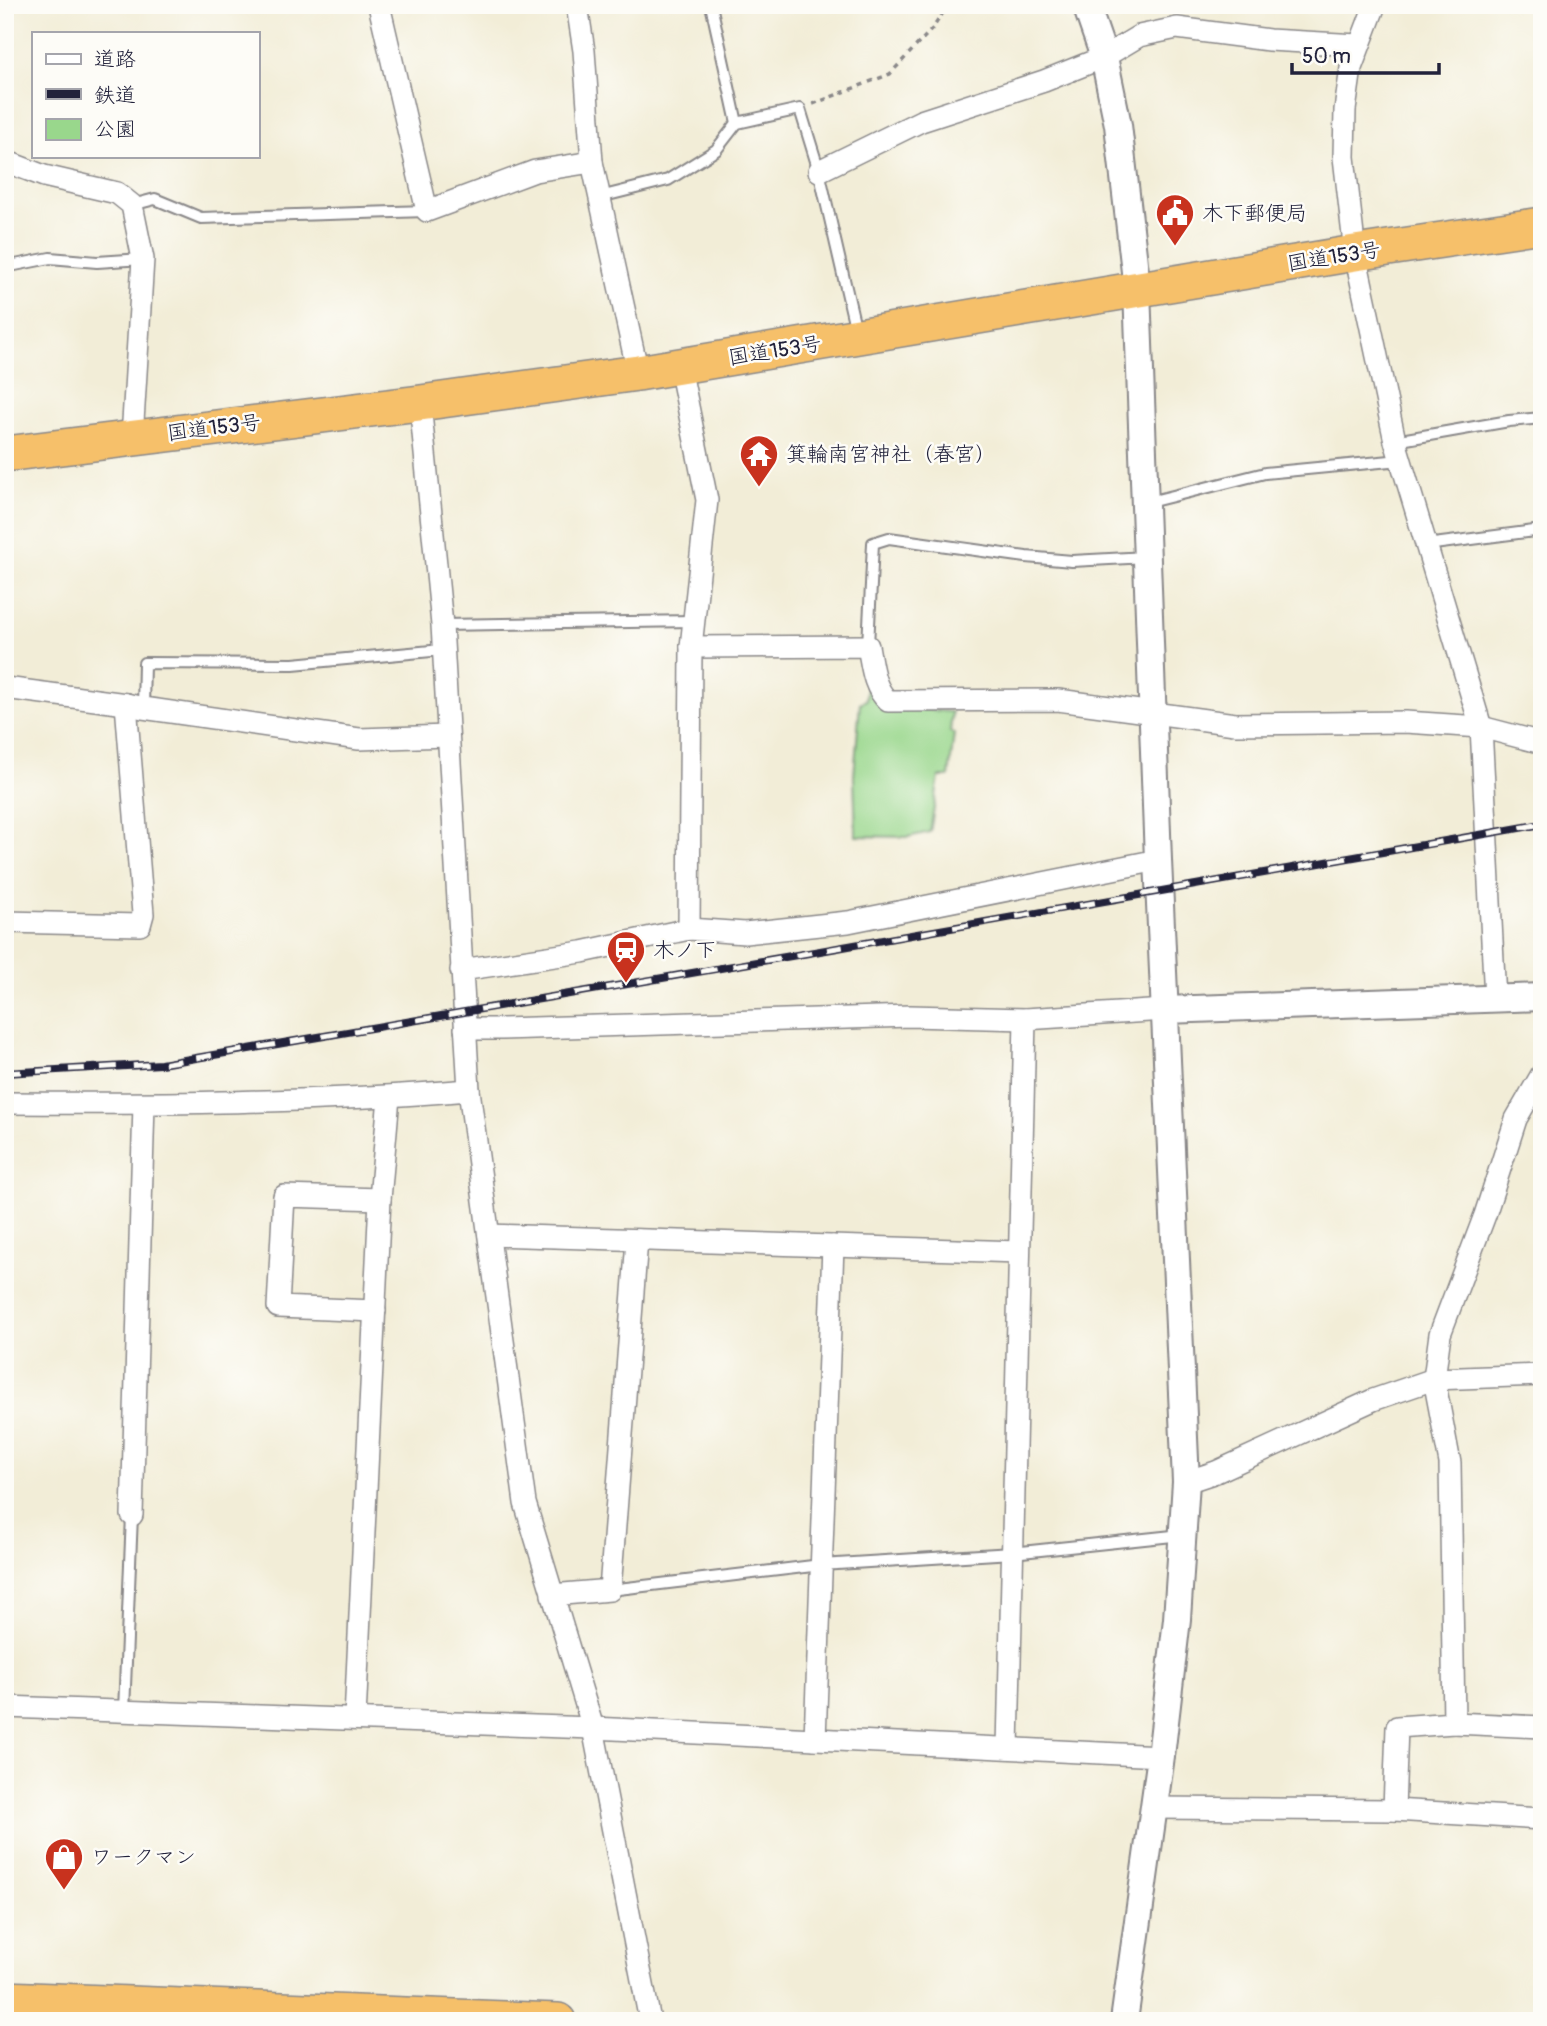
<svg xmlns="http://www.w3.org/2000/svg" width="1547" height="2026" font-family="Pangolin,'Klee One',sans-serif">
<style>
.green{fill:#99d78c;stroke:#5e7c64;stroke-width:2}
.lines{fill:none;stroke-linecap:round;stroke-linejoin:round}
.service-casing{stroke:#8a8889;stroke-width:14}
.minor-casing{stroke:#8a8889;stroke-width:24}
.tertiary-casing{stroke:#8a8889;stroke-width:30}
.trunk-casing{stroke:#8a8889;stroke-width:38}
.path{stroke:#8a8889;stroke-width:3.5;stroke-dasharray:5 5;stroke-linecap:butt}
.service{stroke:#fff;stroke-width:10}
.minor{stroke:#fff;stroke-width:21}
.tertiary{stroke:#fff;stroke-width:26}
.trunk{stroke:#f6c06b;stroke-width:35}
.rail-casing{stroke:#22223b;stroke-width:8}
.rail{stroke:#fdfcf7;stroke-width:5;stroke-dasharray:16;stroke-linecap:butt}
.labels{text-anchor:middle;dominant-baseline:central;stroke-width:5;stroke-linejoin:round;paint-order:stroke}
.poi-label{font-size:21px;fill:#22223b;stroke:#fdfcf7;text-anchor:start}
.street-label{font-size:21px;fill:#22223b;stroke:#fdfcf7}
</style>
<rect width="100%" height="100%" fill="#fdfcf7"/>
<filter id="ink" filterUnits="userSpaceOnUse"><feTurbulence type="fractalNoise" baseFrequency=".0143" numOctaves="2"/><feDisplacementMap in="SourceGraphic" scale="14" xChannelSelector="R" yChannelSelector="G"/><feConvolveMatrix kernelMatrix="1 2 1 2 8 2 1 2 1" color-interpolation-filters="sRGB"/></filter>
<filter id="wash" filterUnits="userSpaceOnUse"><feTurbulence type="fractalNoise" baseFrequency=".00686" numOctaves="4" result="noise"/><feDisplacementMap in="SourceGraphic" scale="28" xChannelSelector="R" yChannelSelector="G"/><feGaussianBlur stdDeviation="1.57" result="paint"/><feColorMatrix in="noise" values="0 0 0 0 0 0 0 0 0 0 0 0 0 0 0 0 0 1.4 0 .05"/><feComposite in="paint" operator="in"/></filter>
<g filter="url(#wash)">
<rect width="100%" height="100%" fill="#f2edd7"/>
<polygon class="green" points="868,668 883,706 952,712 950,732 954,733 949,777 939,777 930,832 908,837 856,836 854,776 860,703 866,700"/>
</g>
<g filter="url(#ink)">
<g class="lines">
<g class="service-casing">
<g id="service">
<polyline points="711,5 737,123"/>
<polyline points="600,197 668,180 716,150 737,123 800,109 819,171 856,331"/>
<polyline points="132,205 155,199 201,218 427,211"/>
<polyline points="5,267 50,258 97,262 143,259"/>
<polyline points="1395,441 1509,421 1542,418"/>
<polyline points="1145,503 1265,473 1401,460"/>
<polyline points="1426,545 1542,530"/>
<polyline points="442,625 694,621"/>
<polyline points="868,646 873,543 889,538 1026,557 1072,561 1147,557"/>
<polyline points="143,708 144,663 293,664 442,650"/>
<polyline points="610,1590 821,1565 1012,1553 1182,1535"/>
<polyline points="124,1711 132,1515"/>
</g>
</g>
<g class="minor-casing">
<g id="minor">
<polyline points="379,5 427,211 535,171 592,162"/>
<polyline points="577,5 584,51 592,162 638,373"/>
<polyline points="1375,5 1351,68 1345,110 1344,157 1355,253 1395,441 1481,727 1495,999"/>
<polyline points="5,161 44,176 117,193 132,205 143,259 132,438"/>
<polyline points="819,171 921,121 1044,81 1104,57 1139,36 1177,28 1269,40 1358,45"/>
<polyline points="680,367 707,500 691,647 689,929"/>
<polyline points="420,403 442,625 469,1090 525,1503 593,1728 650,2021"/>
<path d="M691,647L868,646C872,666 873,687 888,701L1058,700L1235,724L1405,722L1481,727L1542,743"/>
<polyline points="5,688 126,704 143,708 359,739 447,736"/>
<polyline points="5,922 140,925 143,914 126,704"/>
<polyline points="461,970 582,952 689,929 745,933 848,922 1158,860"/>
<polyline points="465,1029 502,1029 910,1016 1025,1019 1165,1010"/>
<polyline points="1542,1074 1516,1119 1485,1215 1440,1334 1434,1379 1450,1463 1454,1723 1542,1727"/>
<path d="M5,1103C160,1104 315,1103 469,1090"/>
<polyline points="489,1235 1019,1252"/>
<polyline points="375,1311 278,1307 284,1196 380,1199"/>
<polyline points="1186,1482 1216,1472 1373,1400 1434,1379 1542,1375"/>
<polyline points="132,1515 144,1104"/>
<polyline points="552,1595 610,1590 637,1240"/>
<polyline points="5,1707 593,1728 1161,1756"/>
<polyline points="355,1719 380,1199 389,1097"/>
<polyline points="815,1739 833,1246"/>
<polyline points="1008,1748 1025,1019"/>
<polyline points="1153,1808 1394,1810 1542,1819"/>
<polyline points="1394,1810 1397,1727 1454,1723"/>
</g>
</g>
<g class="tertiary-casing">
<g id="tertiary">
<polyline points="1086,5 1104,57 1118,125 1137,289 1158,860 1186,1482 1177,1619 1161,1756 1124,2021"/>
<polyline points="1165,1010 1542,997"/>
</g>
</g>
<g class="trunk-casing">
<g id="trunk">
<polyline points="5,454 420,403 638,373 1355,253 1542,225"/>
<polyline points="5,1999 558,2021"/>
</g>
</g>
<polyline class="path" points="813,104 890,74 933,28 948,5"/>
<use href="#service" class="service"/>
<use href="#minor" class="minor"/>
<use href="#tertiary" class="tertiary"/>
<use href="#trunk" class="trunk"/>
<g class="rail-casing">
<polyline id="rail" points="5,1073 161,1064 826,950 1542,824"/>
</g>
<use href="#rail" class="rail"/>
</g>
</g>
<defs>
<g id="civic-pin" transform="scale(2.0125)"><path d="M0 17L-7.5 6A9.5 9.5 0 1 1 7.5 6Z" fill="#c8321e" stroke="#fdfcf7"/><path d="M-.6-6.5H3V-4.5H.6V-3L4-1V1h2V6H-6V1h2V-1L-.6-3ZM-1.2 2.5V6h2.4V2.5Z" fill="#fff"/></g>
<g id="temple-pin" transform="scale(2.0125)"><path d="M0 17L-7.5 6A9.5 9.5 0 1 1 7.5 6Z" fill="#c8321e" stroke="#fdfcf7"/><path d="M0-6L5-2H3V0L6.5 2.5H4V6H1.5V3h-3V6H-4V2.5H-6.5L-3 0V-2H-5Z" fill="#fff"/></g>
<g id="station-pin" transform="scale(2.0125)"><path d="M0 17L-7.5 6A9.5 9.5 0 1 1 7.5 6Z" fill="#c8321e" stroke="#fdfcf7"/><path d="M-3-6H3Q5-6 5-4V2Q5 4 3 4L4.5 6H3L1.5 4h-3L-3 6H-4.5L-3 4Q-5 4-5 2V-4Q-5-6-3-6ZM-3.5-4v3h7v-3ZM-3.5 1v1.5H-2V1ZM2 1v1.5H3.5V1Z" fill="#fff"/></g>
<g id="shop-pin" transform="scale(2.0125)"><path d="M0 17L-7.5 6A9.5 9.5 0 1 1 7.5 6Z" fill="#c8321e" stroke="#fdfcf7"/><path d="M-5-2.5h2.3a2.7 3.5 0 0 1 5.4 0H5L5.5 6h-11ZM-1.5-2.5h3a1.5 2.3 0 0 0-3 0Z" fill="#fff"/></g>
</defs>
<g fill-rule="evenodd">
<use href="#civic-pin" x="1175" y="213"/>
<use href="#temple-pin" x="759" y="454"/>
<use href="#station-pin" x="626" y="950"/>
<use href="#shop-pin" x="64" y="1857"/>
</g>
<g class="labels">
<g class="poi-label">
<text x="1202" y="213">木下郵便局</text>
<text x="786" y="454">箕輪南宮神社（春宮）</text>
<text x="653" y="950">木ノ下</text>
<text x="91" y="1857">ワークマン</text>
</g>
<g class="street-label">
<text transform="translate(1334 257) rotate(-9)">国道153号</text>
<text transform="translate(775 351) rotate(-9)">国道153号</text>
<text transform="translate(214 428) rotate(-7)">国道153号</text>
</g>
</g>
<rect width="1547" height="2026" fill="none" stroke="#fdfcf7" stroke-width="28"/>
<rect x="32" y="32" width="228" height="126" fill="#fdfcf7" stroke="#a5a5ac" stroke-width="2"/>
<rect x="46" y="54" width="35" height="10" fill="#ffffff" stroke="#a5a5ac" stroke-width="2"/>
<text x="94" y="66" font-size="21" fill="#22223b">道路</text>
<rect x="46" y="89" width="35" height="10" fill="#22223b" stroke="#a5a5ac" stroke-width="2"/>
<text x="94" y="102" font-size="21" fill="#22223b">鉄道</text>
<rect x="46" y="119" width="35" height="21" fill="#99d78c" stroke="#a5a5ac" stroke-width="2"/>
<text x="94" y="136" font-size="21" fill="#22223b">公園</text>
<path d="M1292 63v10h147v-10" fill="none" stroke="#22223b" stroke-width="3.5"/>
<text x="1302" y="63" font-size="21" fill="#22223b" stroke="#fdfcf7" stroke-width="5" paint-order="stroke">50 m</text>
</svg>
